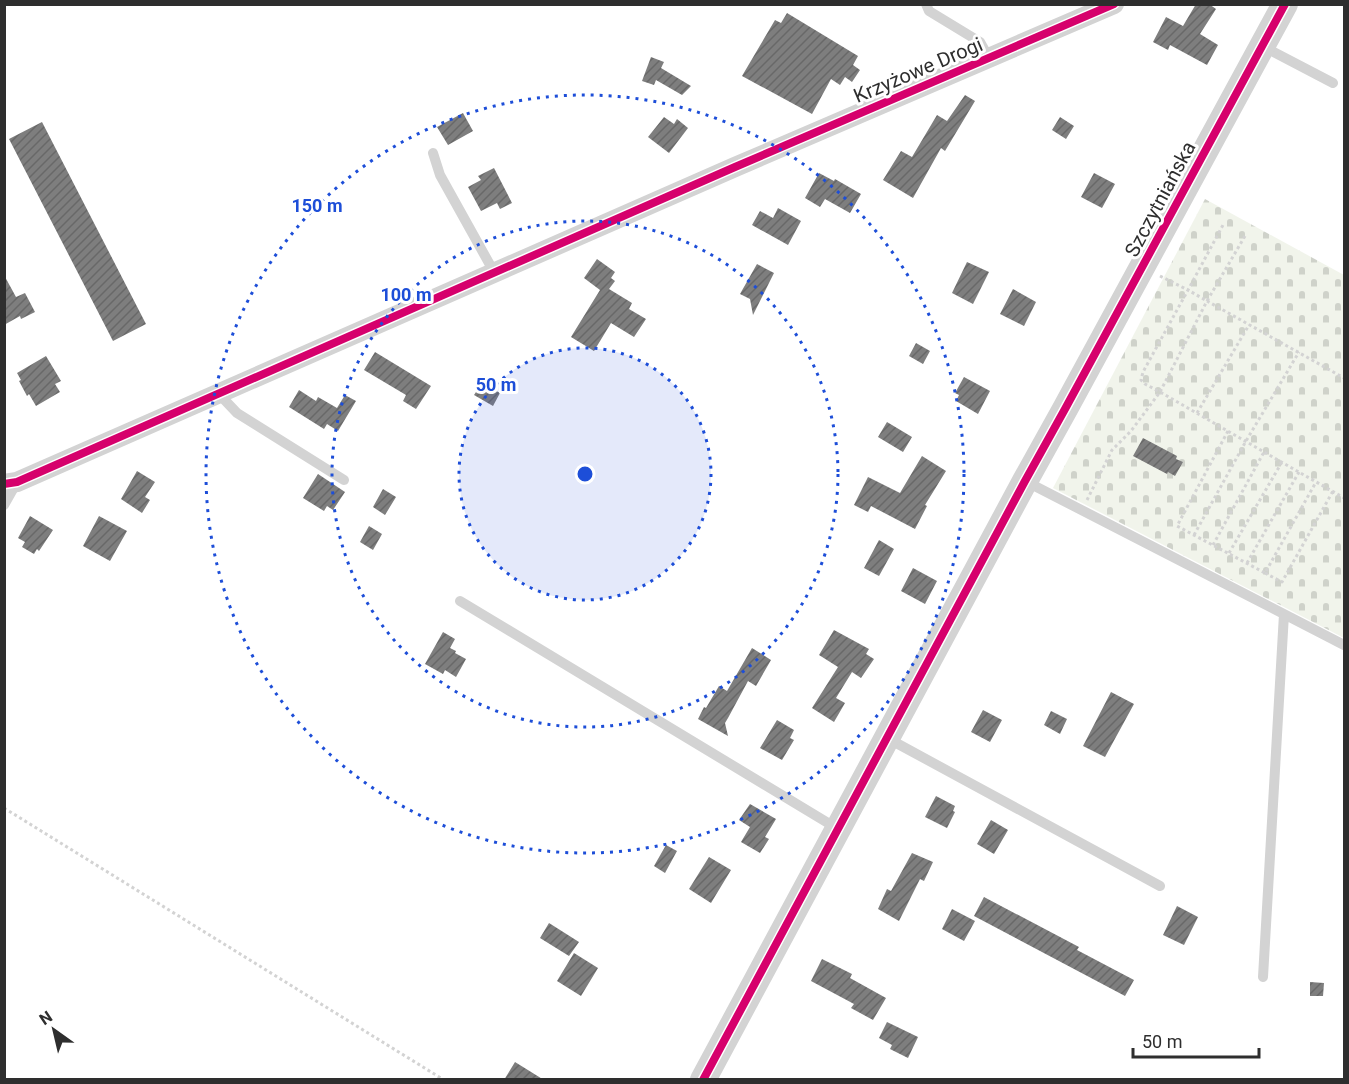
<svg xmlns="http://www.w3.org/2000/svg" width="1349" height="1084" font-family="Roboto,sans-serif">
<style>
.cemetery{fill:url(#cemetery-stones)}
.building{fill:url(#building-hatch)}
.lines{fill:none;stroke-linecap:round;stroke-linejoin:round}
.path{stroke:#d3d3d3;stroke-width:3;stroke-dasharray:3 3;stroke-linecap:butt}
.service{stroke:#d3d3d3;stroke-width:10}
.minor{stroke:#d3d3d3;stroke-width:20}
.tertiary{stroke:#d3d3d3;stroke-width:26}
.cycleway-casing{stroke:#fff;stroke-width:11}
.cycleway{stroke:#d6006c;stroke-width:8}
.ring{fill:none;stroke:#1d4ed8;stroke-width:3;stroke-dasharray:3 6}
.labels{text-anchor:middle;stroke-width:6;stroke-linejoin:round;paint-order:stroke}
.street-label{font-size:20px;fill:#2e2e2e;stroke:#fff}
.centre{fill:#1d4ed8;stroke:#fff;stroke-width:3}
.ring-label{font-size:18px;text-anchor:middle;font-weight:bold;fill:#1d4ed8;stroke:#fff;stroke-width:6;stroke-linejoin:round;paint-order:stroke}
</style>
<defs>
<pattern id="cemetery-stones" width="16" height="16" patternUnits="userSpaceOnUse" patternTransform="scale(1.5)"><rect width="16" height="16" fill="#f1f4eb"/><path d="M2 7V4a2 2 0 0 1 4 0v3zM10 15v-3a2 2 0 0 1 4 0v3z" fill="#cfd2ca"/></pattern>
<pattern id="building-hatch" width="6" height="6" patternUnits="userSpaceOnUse" patternTransform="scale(1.5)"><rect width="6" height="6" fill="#7e7e7e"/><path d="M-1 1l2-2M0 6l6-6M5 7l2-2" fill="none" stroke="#686868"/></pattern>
</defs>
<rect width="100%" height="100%" fill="#fff"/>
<!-- cemetery -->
<path class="cemetery" d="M1205 199 1344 275V638L1053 488Z"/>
<!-- building -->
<path class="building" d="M1196 4H1209L1216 9 1200 34 1218 45 1207 65 1170 45 1168 50 1153 42 1166 17 1183 26Z
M787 13 858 56 853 65 860 70 852 82 845 77 840 85 831 79 812 114 742 76 775 20 781 23Z
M651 57 664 62 661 68 691 86 682 95 656 80 654 85 642 81Z
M965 95 975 101 945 151 941 148 913 198 883 180 901 151 912 157 937 115 947 121Z
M463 113 473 131 448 145 437 127Z
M664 117 674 124 677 119 688 128 669 153 648 137Z
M1060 117 1074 126 1066 139 1052 130Z
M42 122 146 324 113 341 9 139Z
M494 168 512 203 500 209 497 203 481 211 468 187 481 180 478 176Z
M819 173 834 181 835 179 861 194 850 213 825 199 820 207 805 198Z
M1094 173 1115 184 1102 208 1081 197Z
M778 208 801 221 788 245 752 225 760 211 773 218Z
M597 259 615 272 611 278 615 281 609 289 632 303 629 309 646 319 634 337 611 323 594 351 571 337 600 290 584 278Z
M967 262 989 272 973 304 952 293Z
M757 264 774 273 753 315 750 299 740 294Z
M4 275 16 297 25 293 35 312 21 319 20 316 4 325Z
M1013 289 1036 302 1024 326 1000 314Z
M916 343 930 351 923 364 909 356Z
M375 352 431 386 416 409 403 401 406 395 364 370Z
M46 356 61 381 55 384 60 392 36 406 29 394 27 396 19 381 21 380 17 373Z
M964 377 990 391 978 414 956 401 959 395 955 393Z
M482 383 500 393 493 406 474 395Z
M299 390 316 401 318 397 337 408 345 395 356 401 338 431 327 424 324 429 289 407Z
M887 422 912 437 903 452 878 437Z
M1143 438 1177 456 1176 459 1183 462 1175 476 1168 472 1167 474 1133 456Z
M922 456 946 471 925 505 927 506 915 529 871 506 868 512 854 505 868 477 900 493Z
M137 471 155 482 145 497 150 500 142 513 121 499Z
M318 474 345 492 333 510 327 506 324 511 303 498Z
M383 489 396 497 385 515 373 507Z
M30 516 53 530 39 551 37 549 34 554 22 547 25 542 18 538Z
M99 516 127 531 110 561 83 546Z
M369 526 382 534 373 550 360 542Z
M879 540 894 549 879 576 864 568Z
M913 568 937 581 925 604 901 591Z
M834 630 869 649 866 654 874 659 861 678 852 672 836 698 845 703 834 722 812 708 838 667 819 655Z
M443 632 455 639 450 648 456 651 455 653 466 659 456 677 445 670 443 674 425 664Z
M752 648 771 660 756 686 748 681 728 718 725 723 728 736 698 719 704 707 706 708 719 686 727 691Z
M1111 692 1134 704 1105 757 1083 746Z
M983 710 1002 720 990 742 971 732Z
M1051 711 1067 719 1060 734 1044 725Z
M777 720 794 730 790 738 794 740 782 760 760 748Z
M936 796 955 806 953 811 955 812 947 828 925 817Z
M750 804 776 819 765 837 769 839 760 853 741 842 750 827 739 820Z
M991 820 1008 830 994 854 977 844Z
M666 845 677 851 665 873 654 866Z
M912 853 933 862 924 881 920 879 899 921 878 909 887 889 891 891Z
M709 857 731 870 711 903 689 889Z
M984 897 1079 947 1077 950 1134 980 1125 996 974 916Z
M1177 906 1198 917 1184 945 1163 935Z
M952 909 975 921 964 941 942 929Z
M549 923 579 942 569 956 540 938Z
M574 953 598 968 581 996 557 981Z
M822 959 852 974 850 978 886 998 873 1020 851 1008 854 1004 811 981Z
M1310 982 1324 983 1323 996H1310Z
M887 1022 918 1037 908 1058 890 1049 892 1045 879 1038Z
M515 1062 544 1080H504Z"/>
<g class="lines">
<!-- path -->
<path class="path" d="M1245 236 1207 301 1188 290 1143 372 1141 380 1145 384 1160 392 1207 301 1344 378
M1160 276 1188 290 1223 225
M1197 413 1249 325
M1228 431 1177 526 1265 573 1316 482
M1087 500 1112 450 1131 431 1160 392 1344 498
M1194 535 1246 441 1299 352
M1213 545 1264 452
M1229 553 1282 462
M1247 563 1299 472
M1265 573 1282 582 1333 491
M4 808 444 1080"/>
<!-- service -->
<path class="service" d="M926 4 929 11 980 42 989 58
M1262 46 1333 83
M433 153 440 175 494 272
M218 393 237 413 344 480
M1025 481 1344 645
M4 505 17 482
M460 601 838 829
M887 738 1160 886
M1263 977 1284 614"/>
<!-- minor -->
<path class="minor" d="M4 484 17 482 735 167 1114 4"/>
<!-- tertiary -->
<path class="tertiary" d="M703 1080 1025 481 1065 409 1285 4"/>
<defs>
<path id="cycleway" d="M4 484 17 482 735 167 1114 4
M703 1080 1025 481 1065 409 1285 4"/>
</defs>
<!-- cycleway casing -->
<use href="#cycleway" class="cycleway-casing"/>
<!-- cycleway -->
<use href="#cycleway" class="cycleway"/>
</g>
<!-- distance rings -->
<circle cx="585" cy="474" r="126" fill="#1d4ed8" fill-opacity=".12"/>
<g class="ring">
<circle cx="585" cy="474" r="126"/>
<circle cx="585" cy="474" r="253"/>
<circle cx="585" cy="474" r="379"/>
</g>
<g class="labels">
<!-- street labels -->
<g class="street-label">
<text transform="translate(918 70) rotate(-23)" y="7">Krzyżowe Drogi</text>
<text transform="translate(1160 199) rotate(-62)" y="7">Szczytniańska</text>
</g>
</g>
<circle cx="585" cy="474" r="9" class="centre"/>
<g class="ring-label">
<text x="317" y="212">150 m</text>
<text x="406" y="301">100 m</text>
<text x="496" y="391">50 m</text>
</g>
<!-- border -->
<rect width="1349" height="1084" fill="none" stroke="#2e2e2e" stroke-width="12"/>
<!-- north arrow -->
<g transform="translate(54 1030) rotate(326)" stroke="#ffffff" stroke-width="4.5" paint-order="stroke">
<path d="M0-4.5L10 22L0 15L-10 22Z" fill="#2e2e2e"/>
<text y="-9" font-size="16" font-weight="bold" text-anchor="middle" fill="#2e2e2e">N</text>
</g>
<!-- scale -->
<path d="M1133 1048v9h126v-9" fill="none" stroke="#2e2e2e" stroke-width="3"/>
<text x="1142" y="1048" font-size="18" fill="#2e2e2e" stroke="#ffffff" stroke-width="4.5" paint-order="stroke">50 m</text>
</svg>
